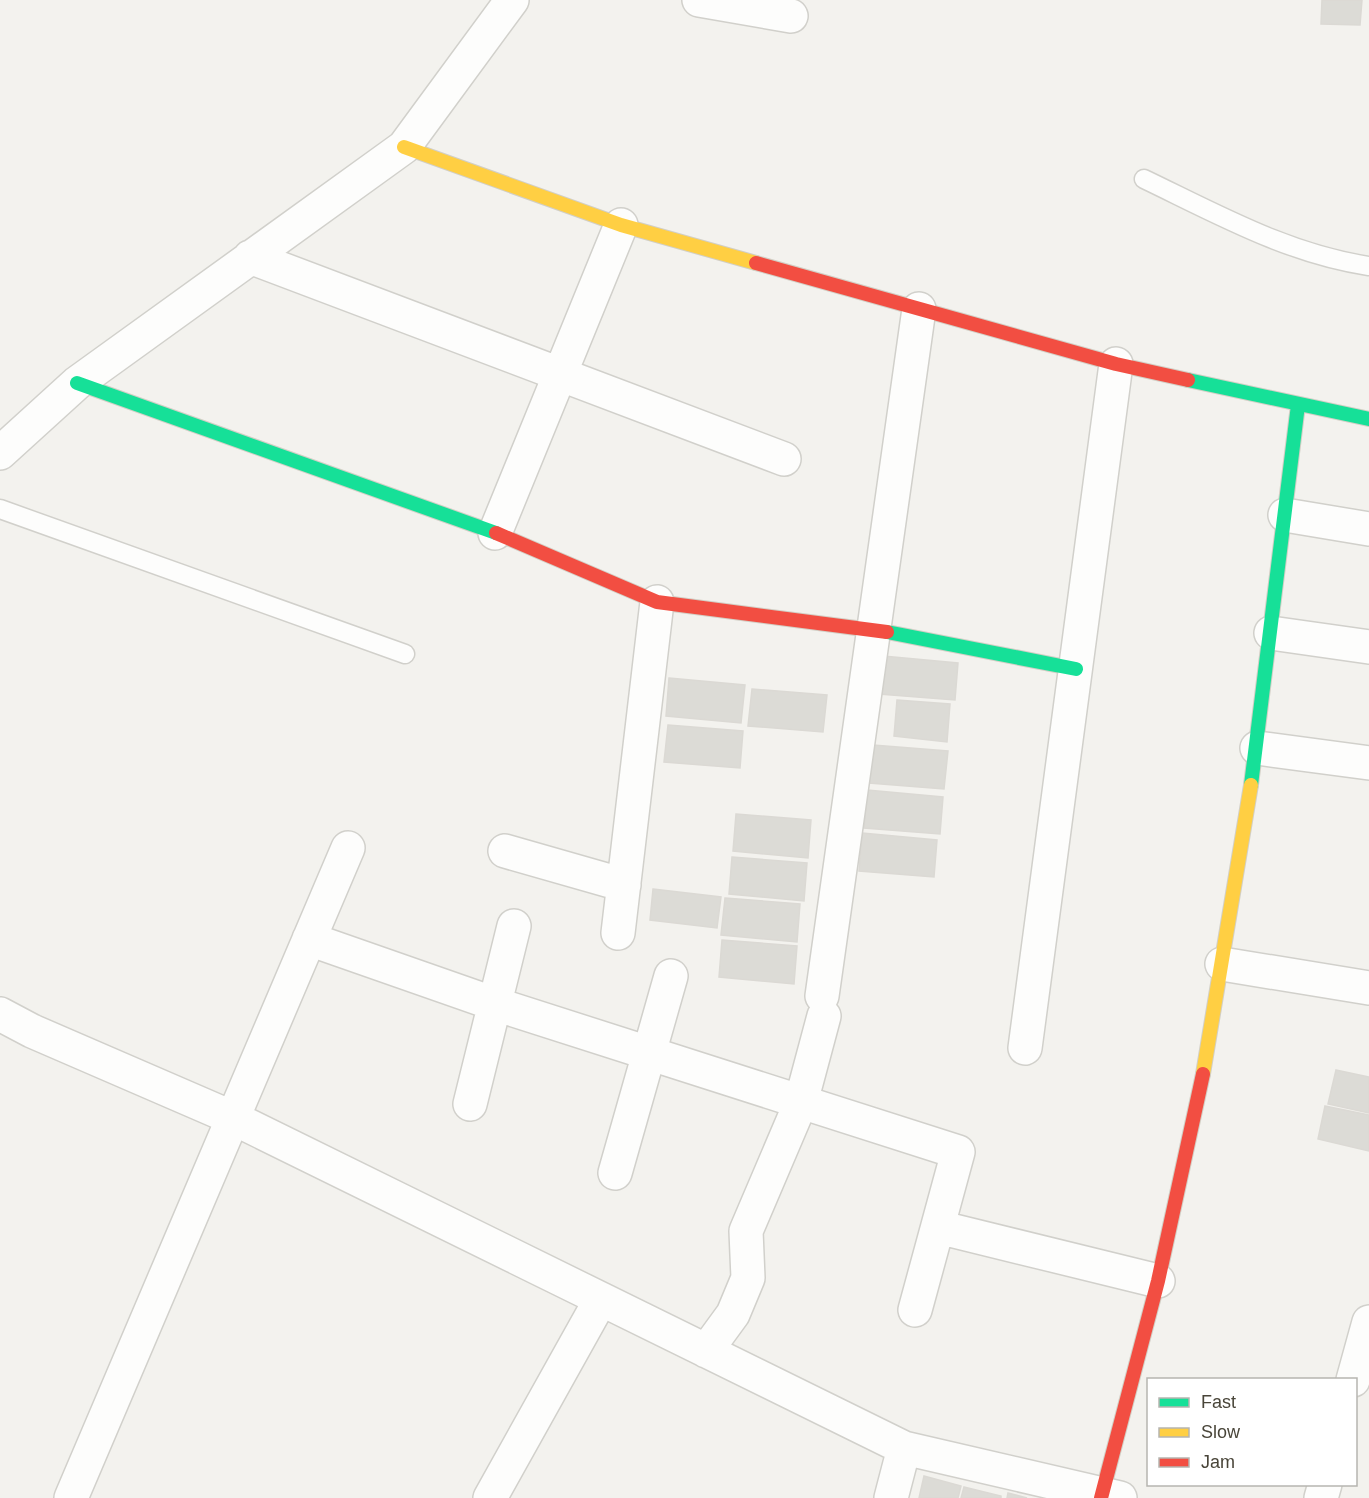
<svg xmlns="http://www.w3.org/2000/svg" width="1369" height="1498" font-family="Helvetica,sans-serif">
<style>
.building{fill:#dcdbd6;stroke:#dbd9d4;stroke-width:1.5}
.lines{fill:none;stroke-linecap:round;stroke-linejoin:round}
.lane-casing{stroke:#d1d0cb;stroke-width:21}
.street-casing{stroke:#d1d0cb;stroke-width:36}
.fast-casing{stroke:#d2cfc5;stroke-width:16}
.slow-casing{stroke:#d2cfc5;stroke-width:16}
.jam-casing{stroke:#d2cfc5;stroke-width:16}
.lane{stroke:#fdfdfc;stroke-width:18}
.street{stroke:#fdfdfc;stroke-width:33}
.fast{stroke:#16e098;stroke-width:14}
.slow{stroke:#ffcf43;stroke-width:14}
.jam{stroke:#f24e42;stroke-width:14}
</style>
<rect width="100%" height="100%" fill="#f3f2ee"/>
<!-- building -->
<path class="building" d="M1322 0H1362L1360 25 1321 24Z
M883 656 958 663 955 700 879 694Z
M669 678 745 685 741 723 666 716Z
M752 689 827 695 823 732 748 726Z
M897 700 950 704 947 742 894 736Z
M668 725 743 731 740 768 664 762Z
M873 745 948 751 944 789 869 783Z
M867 790 943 797 940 834 864 828Z
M736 814 811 820 808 858 733 851Z
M862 833 937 840 934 877 859 871Z
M732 857 807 863 804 901 729 894Z
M653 889 721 897 717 928 650 920Z
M725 898 800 904 797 942 721 935Z
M722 940 797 946 794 984 719 977Z
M1336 1070 1369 1077V1113L1328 1104Z
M1325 1106 1369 1115V1151L1318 1139Z
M924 1476 961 1486 958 1498H919Z
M964 1487 1001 1496V1498H961Z
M1008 1493 1027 1498H1007Z"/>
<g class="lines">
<defs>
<path id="lane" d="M1144 179C1217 214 1288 254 1369 266
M0 509 405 654"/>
<path id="street" d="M699 0 791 16
M250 257 784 459
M0 453 77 383 404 147 512 0
M1285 515 1369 529
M495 533 621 225
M1271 633 1369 647
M1257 748 1369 763
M505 851 624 885
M618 933 657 602
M309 939 495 1004 958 1152 915 1310
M1222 964 1369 988
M822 996 919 309
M0 1014 32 1031 233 1118 904 1448
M1025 1048 1116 364
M470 1104 514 926
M615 1173 671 976
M938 1227 1158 1281
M706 1351 733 1314 748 1278 746 1231 801 1102 824 1016
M1353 1380 1369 1322
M71 1498 348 848
M490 1498 601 1299
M891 1498 904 1448 1120 1498
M1321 1498 1325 1484"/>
<path id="fast" d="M1188 380 1369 419
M77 383 496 533
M887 632 1076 669
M1251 785 1298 405"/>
<path id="slow" d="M404 147 621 225 756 263
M1203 1074 1251 785"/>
<path id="jam" d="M756 263 1116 364 1188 380
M496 533 657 602 887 632
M1101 1498 1158 1281 1203 1074"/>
</defs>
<!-- lane casing -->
<use href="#lane" class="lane-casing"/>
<!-- street casing -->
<use href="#street" class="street-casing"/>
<!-- fast casing -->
<use href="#fast" class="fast-casing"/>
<!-- slow casing -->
<use href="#slow" class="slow-casing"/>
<!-- jam casing -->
<use href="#jam" class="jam-casing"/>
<!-- lane -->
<use href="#lane" class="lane"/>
<!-- street -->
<use href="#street" class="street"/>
<!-- fast -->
<use href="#fast" class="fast"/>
<!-- slow -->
<use href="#slow" class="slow"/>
<!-- jam -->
<use href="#jam" class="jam"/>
</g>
<!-- legend -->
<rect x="1147" y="1378" width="210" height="108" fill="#ffffff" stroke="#b6b5b0" stroke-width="1.5"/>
<rect x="1159" y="1398" width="30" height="9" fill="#16e098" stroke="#b6b5b0" stroke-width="1.5"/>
<text x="1201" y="1408" font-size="18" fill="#494539">Fast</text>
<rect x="1159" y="1428" width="30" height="9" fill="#ffcf43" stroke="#b6b5b0" stroke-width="1.5"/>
<text x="1201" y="1438" font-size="18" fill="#494539">Slow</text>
<rect x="1159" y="1458" width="30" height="9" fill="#f24e42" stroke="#b6b5b0" stroke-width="1.5"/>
<text x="1201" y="1468" font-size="18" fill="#494539">Jam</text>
</svg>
